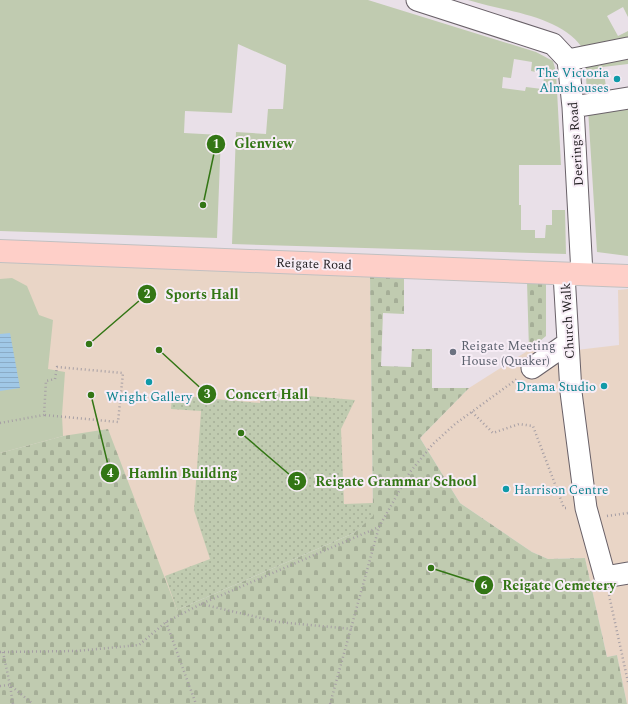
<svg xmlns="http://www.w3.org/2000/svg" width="628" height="704" font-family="Spectral,serif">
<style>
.education{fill:#e9d5c6}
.grass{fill:url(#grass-dots)}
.cemetery{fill:url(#cemetery-stones)}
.garden{fill:#c0cbb0;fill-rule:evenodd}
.water{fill:url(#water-rules)}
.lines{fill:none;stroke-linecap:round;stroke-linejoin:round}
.minor-casing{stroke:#696168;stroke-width:23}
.major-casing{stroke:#c1c0c1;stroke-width:24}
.path{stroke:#a59ea4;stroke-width:2.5;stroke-dasharray:1 3;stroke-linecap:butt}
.minor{stroke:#fff;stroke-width:21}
.major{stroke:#fecfc8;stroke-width:22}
.culture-dot{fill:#0f9aa8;stroke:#f7edf6;stroke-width:1.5}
.worship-dot{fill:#6b7280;stroke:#f7edf6;stroke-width:1.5}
.labels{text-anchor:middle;stroke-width:4;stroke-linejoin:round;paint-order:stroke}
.culture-label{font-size:13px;fill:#0d838f;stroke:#f7edf6;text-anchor:end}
.street-label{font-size:13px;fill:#221f22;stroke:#f7edf6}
.worship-label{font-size:13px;fill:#5b616d;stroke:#f7edf6;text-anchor:start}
.leader{fill:none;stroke:#337615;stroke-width:1.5}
.callout-dot{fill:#337615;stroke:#f7edf6;stroke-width:1.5}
.mark-label{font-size:12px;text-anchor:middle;font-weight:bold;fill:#fff}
.callout-label{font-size:14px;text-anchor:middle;font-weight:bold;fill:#337615;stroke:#f7edf6;stroke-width:4;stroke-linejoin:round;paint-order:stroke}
</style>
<defs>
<pattern id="grass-dots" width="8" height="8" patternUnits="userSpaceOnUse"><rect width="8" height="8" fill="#c0cbb0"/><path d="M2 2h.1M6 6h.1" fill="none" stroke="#a5ae97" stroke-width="1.8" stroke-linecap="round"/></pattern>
<pattern id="cemetery-stones" width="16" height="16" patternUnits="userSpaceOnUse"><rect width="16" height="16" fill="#c0cbb0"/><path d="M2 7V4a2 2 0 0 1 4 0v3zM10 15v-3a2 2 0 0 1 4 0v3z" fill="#a5ae97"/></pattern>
<pattern id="water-rules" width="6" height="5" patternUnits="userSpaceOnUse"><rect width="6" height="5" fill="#a0c8e7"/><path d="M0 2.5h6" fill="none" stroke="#8aabc6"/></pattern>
</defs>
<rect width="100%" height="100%" fill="#e9e0e8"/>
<!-- education -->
<path class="education" d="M0 261 370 276 373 517 177 610 63 436 0 453Z
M628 289V704H627L617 655 607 657 585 558 548 559 532 552 460 503 420 438 469 388 529 350 568 351 619 345 618 290Z"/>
<!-- grass -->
<path class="grass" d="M261 392 355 400 341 429 344 504 373 503V517L354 533 177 610 165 576 210 559 194 510 201 411 171 409 172 395 260 403Z"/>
<!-- cemetery -->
<path class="cemetery" d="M370 276 404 278V314L383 313 381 366 411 367 412 349H432V388H469L420 438 460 503 532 552 548 559 585 558 607 657 617 655 627 704H0V453L63 436 108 429 177 610 354 533 373 516Z
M527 282 546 283V336L529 350Z"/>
<!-- garden -->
<path class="garden" d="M0 0H368L536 52 553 61 556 72 561 165H519V205H521V230H535V238H545L546 225H552V210H565L566 254 232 244 236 132 266 134 268 109H283L286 69V65L238 44 232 113 185 111 184 133 221 135 217 238 0 231ZM514 59 532 62 531 71 545 74 542 89 526 87 525 91 502 88 503 77 511 78Z
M468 0H628V17L623 7 607 16 618 36 628 31V41L585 52C564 15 505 12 468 0Z
M628 52V64L603 67 607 93 628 90V256L597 252 585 61Z
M12 278 27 286 39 315 53 320 48 369 65 372 62 415 63 436 0 453V279Z"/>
<!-- water -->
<path class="water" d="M10 333 20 388 0 391V334Z"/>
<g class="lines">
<defs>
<path id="minor" d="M417 0 553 44 568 60 573 107 582 274
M568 60 628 48
M573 107 628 98
M564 274 571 392 586 508 605 577 628 573
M532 368 568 343"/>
<path id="major" d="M0 251 628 276"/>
</defs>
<!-- minor casing -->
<use href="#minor" class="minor-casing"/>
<!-- major casing -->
<use href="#major" class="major-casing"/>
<!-- path -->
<path class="path" d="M472 412 493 433 519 424 533 426 564 508H568
M0 423 44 415 46 381 55 379 57 367 123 373 118 422 44 415
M607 516 628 513
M609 595 628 682
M201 604 278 622 352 629
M166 622 196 704
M0 652 77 651 139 645 166 622 201 604 379 527 410 472 433 444 455 424 517 379
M3 652 10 685 33 704
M0 686 10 685 13 704
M330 704 379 527"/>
<!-- minor -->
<use href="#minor" class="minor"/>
<!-- major -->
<use href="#major" class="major"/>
</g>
<!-- markers -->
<g class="culture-dot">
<circle cx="617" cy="79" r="4"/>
<circle cx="149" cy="382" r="4"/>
<circle cx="604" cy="386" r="4"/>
<circle cx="506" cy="489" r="4"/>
</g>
<circle class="worship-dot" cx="453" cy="352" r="4"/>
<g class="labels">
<!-- culture labels -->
<g class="culture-label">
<text x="609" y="77">The Victoria<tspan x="609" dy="15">Almshouses</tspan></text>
<text x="596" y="391">Drama Studio</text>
<text x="149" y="401" text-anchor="middle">Wright Gallery</text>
<text x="514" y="494" text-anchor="start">Harrison Centre</text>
</g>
<!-- street labels -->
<g class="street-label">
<text transform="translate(575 144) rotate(-94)" y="5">Deerings Road</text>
<text transform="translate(314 263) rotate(2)" y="5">Reigate Road</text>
<text transform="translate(567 321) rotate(-93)" y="5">Church Walk</text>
</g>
<!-- worship labels -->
<g class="worship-label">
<text x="461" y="350">Reigate Meeting<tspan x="461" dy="15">House (Quaker)</tspan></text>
</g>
</g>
<!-- callouts -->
<path class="leader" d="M203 205L216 144M89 344L147 294M159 350L207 394M91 395L110 473M241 433L297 481M431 568L484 585"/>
<g class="callout-dot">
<circle cx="203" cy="205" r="4"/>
<circle cx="89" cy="344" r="4"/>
<circle cx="159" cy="350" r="4"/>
<circle cx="91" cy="395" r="4"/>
<circle cx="241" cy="433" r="4"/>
<circle cx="431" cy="568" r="4"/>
<circle cx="216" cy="144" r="10"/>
<circle cx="147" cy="294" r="10"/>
<circle cx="207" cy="394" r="10"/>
<circle cx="110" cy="473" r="10"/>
<circle cx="297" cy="481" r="10"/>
<circle cx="484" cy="585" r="10"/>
</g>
<g class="mark-label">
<text x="216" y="148">1</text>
<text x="147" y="298">2</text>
<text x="207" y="398">3</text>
<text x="110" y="477">4</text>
<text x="297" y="485">5</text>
<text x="484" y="589">6</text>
</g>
<g class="callout-label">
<text x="264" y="148">Glenview</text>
<text x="202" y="299">Sports Hall</text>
<text x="267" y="399">Concert Hall</text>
<text x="183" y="478">Hamlin Building</text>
<text x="396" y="486">Reigate Grammar School</text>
<text x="559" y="590">Reigate Cemetery</text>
</g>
</svg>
